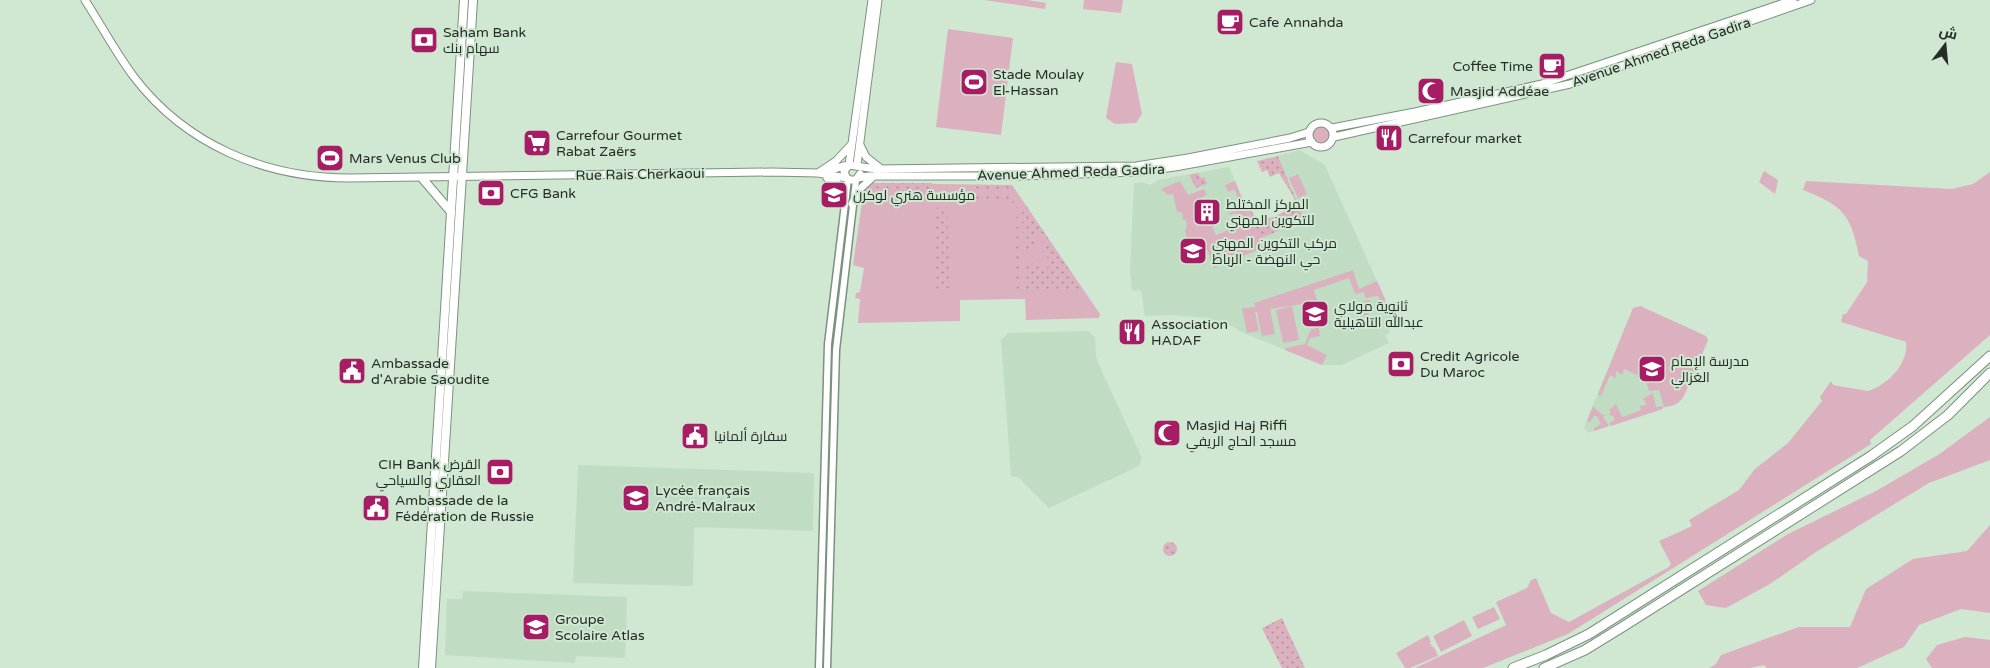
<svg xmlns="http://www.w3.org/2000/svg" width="1990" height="668" font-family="'Varela Round',Cairo,sans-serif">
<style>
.built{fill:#c0ddc3}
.grass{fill:#dbb1c0}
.park{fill:url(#park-dots)}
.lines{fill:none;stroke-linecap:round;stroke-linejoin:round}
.tertiary-casing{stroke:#7c917e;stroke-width:9}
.secondary-casing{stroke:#7c917e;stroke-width:9}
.primary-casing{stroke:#7c917e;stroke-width:10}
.trunk-casing{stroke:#7c917e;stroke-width:11}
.tertiary{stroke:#fff;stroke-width:6}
.secondary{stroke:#fff;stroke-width:7}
.primary{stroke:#fff;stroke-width:8}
.trunk{stroke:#fff;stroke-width:9}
.labels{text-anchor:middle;stroke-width:4;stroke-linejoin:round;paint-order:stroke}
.poi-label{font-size:14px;fill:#252e26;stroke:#d0e7d2;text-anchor:start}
.street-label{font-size:14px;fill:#252e26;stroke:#d0e7d2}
</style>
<defs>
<pattern id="park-dots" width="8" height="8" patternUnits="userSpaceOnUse" patternTransform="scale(1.25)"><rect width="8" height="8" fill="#dbb1c0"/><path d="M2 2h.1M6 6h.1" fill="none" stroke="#b1909c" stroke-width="1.8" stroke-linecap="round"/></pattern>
</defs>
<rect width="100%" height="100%" fill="#d0e7d2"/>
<!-- built -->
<path class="built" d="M1300 150 1325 165 1385 299 1387 309 1391 311 1393 317 1389 333 1385 335 1389 343 1342 365H1322L1239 331 1236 328 1208 318 1172 315 1145 316 1141 290 1132 291 1130 270 1134 183 1142 182 1150 185 1158 180 1229 167 1259 239 1304 219 1278 156Z
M1640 306 1704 335 1708 340 1707 344 1678 403 1588 433 1584 427 1633 308Z
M1089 331 1095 337 1096 356 1099 365 1142 458 1139 466 1049 508 1019 478 1011 476 1001 340 1008 333Z
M578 465 814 473 813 531 694 527 693 586 573 583Z
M463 591 627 597 625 658 576 656 575 663 445 655 447 599H462Z"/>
<!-- grass -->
<path class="grass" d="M984 0H1028L1046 3 1045 9Z
M1084 0H1123L1121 13 1083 9Z
M948 29 1013 38 1001 135 936 127Z
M1116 62 1132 64 1142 114 1136 123 1115 124 1106 118Z
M1313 135a8 8 0 1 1 16 0a8 8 0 1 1-16 0Z
M1764 171 1778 180 1775 194 1759 182Z
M1990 172V335L1870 440 1871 444 1568 634 1483 668H1415L1506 625 1496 602 1527 588 1531 580 1536 578 1551 613 1569 622 1669 567 1671 564 1659 541 1692 526 1689 520 1739 490 1755 469 1788 443 1822 401 1820 397 1831 381 1833 385 1868 391C1888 385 1909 363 1906 342L1841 322 1843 314H1846L1867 282 1868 261 1859 256C1851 214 1842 205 1803 190L1806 181 1952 189 1973 184Z
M1298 174 1307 194 1298 198 1289 178Z
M1180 181 1188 195 1204 189 1207 195 1201 198 1203 202 1196 205 1204 224 1216 219 1217 221 1211 224 1216 235 1241 225 1236 213 1230 215 1229 213 1242 208 1234 189 1228 192 1225 185 1235 181 1263 248 1214 268 1204 241 1200 242 1201 246 1188 248 1185 229 1187 228 1186 220H1183L1182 212H1177L1173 194 1168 195 1161 189Z
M869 183 1012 185 1100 314 1099 318 1026 320 1025 299 960 300V321L858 323 860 299 855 298 856 293 860 292 864 268 853 265 864 188Z
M1353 270 1359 289 1377 281 1385 299V304L1382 305 1378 296 1365 298 1364 292 1355 294 1349 278 1314 290 1319 306 1324 308 1318 323 1320 336 1310 338 1307 345 1327 355 1322 365 1285 350 1286 348 1305 344 1311 329H1316L1312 327V312L1309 303 1270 309 1275 334 1262 336 1257 312H1255L1259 331 1247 333 1242 308 1255 307 1254 303Z
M1369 300 1371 305 1368 316 1357 314 1361 302Z
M1292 306 1299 340 1283 343 1276 310Z
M1640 306 1706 336 1708 340 1684 396C1678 405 1673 406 1664 407L1659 390 1649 391 1646 381 1655 372 1652 369 1642 377 1624 369 1622 375 1616 371V378L1610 375 1601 396 1598 394 1633 308Z
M1653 393 1656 407 1662 406 1663 409 1611 426 1610 422 1615 420 1613 416 1609 415 1611 413 1609 410 1616 404 1622 417 1641 410 1640 406 1647 405 1643 399Z
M1593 406 1601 414 1605 415 1603 417 1609 426 1594 431V428L1601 424 1597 416H1594L1590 422 1587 421Z
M1990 417V460L1929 483 1819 550 1770 584 1726 608 1706 605 1698 591 1788 534 1876 491 1938 455Z
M1990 525V613L1961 609 1919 625 1904 647 1857 668H1767L1764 665 1750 668H1709L1716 664 1721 655 1799 627H1850L1866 589 1913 559 1967 551Z
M1494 607 1500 619 1478 629 1472 617Z
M1464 620 1472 636 1441 652 1433 636Z
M1428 635 1431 642 1429 644H1432L1431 646 1434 647 1438 656 1410 668H1405L1396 653Z
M1965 637 1990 640V668H1932L1926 659 1937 645Z"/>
<!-- park -->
<path class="park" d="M1278 156 1304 219 1290 226 1288 222 1279 226 1280 230 1259 239 1246 207 1249 206 1258 223 1296 207C1295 194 1285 185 1279 173L1270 177 1267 170 1262 172 1257 161Z
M1198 173 1200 178 1204 177 1207 184 1196 188 1189 175Z
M869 183H932V190L864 188Z
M1012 185 1016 191H975L972 186Z
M1008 195 1013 197 1017 205 1021 296H1017L1014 204 1008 199 953 201V196Z
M1025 204 1080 286 1077 290 1030 291 1026 289 1024 266 1038 262 1044 271 1048 268 1045 264 1050 260 1041 250 1046 246 1037 235 1033 238 1036 242 1030 247 1032 250 1024 255 1022 206Z
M947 207 950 288 934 289V208Z
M1163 549a7 7 0 1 1 14 0a7 7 0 1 1-14 0Z
M1282 618 1305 668H1282L1262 628Z"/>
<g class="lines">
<defs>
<path id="tertiary" d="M819 668 828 344 848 179
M827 668 836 350 856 180"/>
<path id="secondary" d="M85 0C101 25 116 53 134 77 186 145 265 178 350 178L771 172 818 173 847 178
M1309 135a12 12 0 1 1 24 0a12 12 0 1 1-24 0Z
M1332 128 1415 112 1542 84 1793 0
M1334 137 1570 84 1811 0
M860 145 866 157 880 168
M849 165 876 169 1136 166 1188 158 1290 138 1309 132
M857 165 878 0
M826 171 848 165
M818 173 836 161 851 145
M860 174 856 180H850L846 177 844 171 849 165 872 0
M827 178 837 183 845 197
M858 178 869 176H1018L1136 172 1175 167 1312 142
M852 204 861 188 874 176"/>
<path id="primary" d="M422 178 451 212
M423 668 464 0
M431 668 473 0"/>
<path id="trunk" d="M1513 668 1546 655 1589 634 1871 456 1913 426 1990 356
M1544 668 1585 650 1624 626 1901 451 1948 415 1990 373"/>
</defs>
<!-- tertiary casing -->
<use href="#tertiary" class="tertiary-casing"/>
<!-- secondary casing -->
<use href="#secondary" class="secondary-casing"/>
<!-- primary casing -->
<use href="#primary" class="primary-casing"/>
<!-- trunk casing -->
<use href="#trunk" class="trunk-casing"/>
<!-- tertiary -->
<use href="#tertiary" class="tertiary"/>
<!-- secondary -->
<use href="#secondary" class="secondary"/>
<!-- primary -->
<use href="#primary" class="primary"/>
<!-- trunk -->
<use href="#trunk" class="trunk"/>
</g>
<!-- icons -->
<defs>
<symbol id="cafe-square" viewBox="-11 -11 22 22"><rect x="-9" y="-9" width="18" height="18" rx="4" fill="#a61d64" stroke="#d0e7d2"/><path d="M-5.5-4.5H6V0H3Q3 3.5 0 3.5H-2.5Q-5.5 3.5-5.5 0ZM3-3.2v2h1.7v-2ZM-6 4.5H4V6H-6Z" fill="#fff"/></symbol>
<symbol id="bank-square" viewBox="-11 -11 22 22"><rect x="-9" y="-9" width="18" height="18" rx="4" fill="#a61d64" stroke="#d0e7d2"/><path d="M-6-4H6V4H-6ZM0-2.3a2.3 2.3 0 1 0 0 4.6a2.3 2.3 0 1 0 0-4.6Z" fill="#fff"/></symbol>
<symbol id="stadium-square" viewBox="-11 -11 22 22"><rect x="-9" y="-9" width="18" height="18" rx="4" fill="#a61d64" stroke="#d0e7d2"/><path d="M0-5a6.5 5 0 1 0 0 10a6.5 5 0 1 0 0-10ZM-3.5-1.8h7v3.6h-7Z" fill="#fff"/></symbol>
<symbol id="mosque-square" viewBox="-11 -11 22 22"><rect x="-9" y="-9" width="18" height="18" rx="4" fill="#a61d64" stroke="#d0e7d2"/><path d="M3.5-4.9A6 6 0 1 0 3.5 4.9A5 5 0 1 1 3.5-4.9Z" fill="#fff"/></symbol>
<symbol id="restaurant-square" viewBox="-11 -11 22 22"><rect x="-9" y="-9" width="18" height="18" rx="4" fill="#a61d64" stroke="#d0e7d2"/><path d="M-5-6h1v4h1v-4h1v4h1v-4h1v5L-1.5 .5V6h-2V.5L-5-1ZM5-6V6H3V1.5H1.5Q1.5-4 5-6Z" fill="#fff"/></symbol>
<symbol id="supermarket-square" viewBox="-11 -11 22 22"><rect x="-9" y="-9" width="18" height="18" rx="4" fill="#a61d64" stroke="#d0e7d2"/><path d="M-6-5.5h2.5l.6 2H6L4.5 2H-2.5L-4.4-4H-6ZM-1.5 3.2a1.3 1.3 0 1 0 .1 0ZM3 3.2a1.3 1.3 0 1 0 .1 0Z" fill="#fff"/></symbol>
<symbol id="school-square" viewBox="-11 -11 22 22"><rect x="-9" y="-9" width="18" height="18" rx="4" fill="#a61d64" stroke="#d0e7d2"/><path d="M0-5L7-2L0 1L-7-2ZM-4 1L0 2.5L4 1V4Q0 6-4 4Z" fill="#fff"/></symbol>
<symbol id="building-square" viewBox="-11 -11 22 22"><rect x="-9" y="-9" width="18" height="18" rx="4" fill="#a61d64" stroke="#d0e7d2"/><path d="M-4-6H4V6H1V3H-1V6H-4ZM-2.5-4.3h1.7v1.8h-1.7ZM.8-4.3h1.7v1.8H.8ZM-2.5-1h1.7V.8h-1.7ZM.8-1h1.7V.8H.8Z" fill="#fff"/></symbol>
<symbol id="university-square" viewBox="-11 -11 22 22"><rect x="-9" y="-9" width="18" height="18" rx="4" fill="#a61d64" stroke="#d0e7d2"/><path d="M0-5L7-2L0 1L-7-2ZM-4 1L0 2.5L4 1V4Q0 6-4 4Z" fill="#fff"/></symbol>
<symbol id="civic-square" viewBox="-11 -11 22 22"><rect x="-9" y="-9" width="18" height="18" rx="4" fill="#a61d64" stroke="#d0e7d2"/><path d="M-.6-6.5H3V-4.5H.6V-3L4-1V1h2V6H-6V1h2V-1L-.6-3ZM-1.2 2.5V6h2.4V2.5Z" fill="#fff"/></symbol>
</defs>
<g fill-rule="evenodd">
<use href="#cafe-square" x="1214" y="6" width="32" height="32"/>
<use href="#bank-square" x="408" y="24" width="32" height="32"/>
<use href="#cafe-square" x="1536" y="50" width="32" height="32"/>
<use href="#stadium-square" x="958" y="66" width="32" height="32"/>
<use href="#mosque-square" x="1415" y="75" width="32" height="32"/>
<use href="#restaurant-square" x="1373" y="122" width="32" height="32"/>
<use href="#supermarket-square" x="521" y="127" width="32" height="32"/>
<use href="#stadium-square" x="314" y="142" width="32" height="32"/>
<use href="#bank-square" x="475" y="177" width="32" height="32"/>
<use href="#school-square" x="818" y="179" width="32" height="32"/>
<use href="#building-square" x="1191" y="196" width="32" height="32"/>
<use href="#university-square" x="1177" y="235" width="32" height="32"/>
<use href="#school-square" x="1299" y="298" width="32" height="32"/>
<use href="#restaurant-square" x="1116" y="316" width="32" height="32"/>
<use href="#bank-square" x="1385" y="348" width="32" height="32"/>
<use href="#school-square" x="1636" y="353" width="32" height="32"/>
<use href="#civic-square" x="336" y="355" width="32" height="32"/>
<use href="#mosque-square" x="1151" y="417" width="32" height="32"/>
<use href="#civic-square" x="679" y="420" width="32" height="32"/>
<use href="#bank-square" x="484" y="456" width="32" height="32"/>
<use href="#school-square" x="620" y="482" width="32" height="32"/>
<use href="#civic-square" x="360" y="492" width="32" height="32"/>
<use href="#school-square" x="520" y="611" width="32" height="32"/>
</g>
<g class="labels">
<!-- poi labels -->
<g class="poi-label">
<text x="1249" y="27">Cafe Annahda</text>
<text x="443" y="37">Saham Bank<tspan x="443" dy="16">سهام بنك</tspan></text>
<text x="1533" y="71" text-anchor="end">Coffee Time</text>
<text x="993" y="79">Stade Moulay<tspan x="993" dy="16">El-Hassan</tspan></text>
<text x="1450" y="96">Masjid Addéae</text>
<text x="556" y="140">Carrefour Gourmet<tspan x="556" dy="16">Rabat Zaërs</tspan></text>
<text x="1408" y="143">Carrefour market</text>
<text x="349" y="163">Mars Venus Club</text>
<text x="510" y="198">CFG Bank</text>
<text x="853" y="200">مؤسسة هنري لوكرن</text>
<text x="1226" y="209">المركز المختلط<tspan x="1226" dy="16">للتكوين المهني</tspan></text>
<text x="1212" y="248">مركب التكوين المهني<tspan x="1212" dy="16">حي النهضة - الرباط</tspan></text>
<text x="1334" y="311">ثانوية مولاي<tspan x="1334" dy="16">عبدالله التاهيلية</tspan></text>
<text x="1151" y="329">Association<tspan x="1151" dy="16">HADAF</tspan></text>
<text x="1420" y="361">Credit Agricole<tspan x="1420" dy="16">Du Maroc</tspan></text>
<text x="1671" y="366">مدرسة الإمام<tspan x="1671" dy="16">الغزالي</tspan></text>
<text x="371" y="368">Ambassade<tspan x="371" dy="16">d'Arabie Saoudite</tspan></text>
<text x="1186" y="430">Masjid Haj Riffi<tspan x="1186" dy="16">مسجد الحاج الريفي</tspan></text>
<text x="714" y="441">سفارة ألمانيا</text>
<text x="481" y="469" text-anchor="end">CIH Bank القرض<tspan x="481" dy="16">العقاري والسياحي</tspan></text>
<text x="655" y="495">Lycée français<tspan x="655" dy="16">André-Malraux</tspan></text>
<text x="395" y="505">Ambassade de la<tspan x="395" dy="16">Fédération de Russie</tspan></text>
<text x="555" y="624">Groupe<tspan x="555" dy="16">Scolaire Atlas</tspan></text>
</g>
<!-- street labels -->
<g class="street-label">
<text transform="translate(1661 52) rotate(-19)" y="5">Avenue Ahmed Reda Gadira</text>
<text transform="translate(1071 172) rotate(-2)" y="5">Avenue Ahmed Reda Gadira</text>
<text transform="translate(640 174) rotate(-1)" y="5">Rue Rais Cherkaoui</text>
</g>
</g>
<!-- north arrow -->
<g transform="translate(1945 45) rotate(16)" stroke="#d0e7d2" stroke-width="4" paint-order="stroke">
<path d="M0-4L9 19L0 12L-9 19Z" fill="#252e26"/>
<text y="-8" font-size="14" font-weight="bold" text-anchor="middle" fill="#252e26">ش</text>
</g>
</svg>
